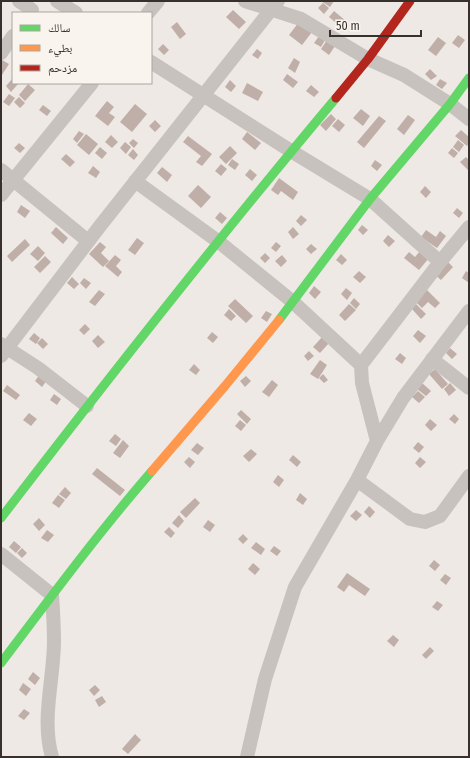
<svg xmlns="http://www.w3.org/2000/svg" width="470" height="758" font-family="'Fira Sans Condensed','Noto Naskh Arabic',sans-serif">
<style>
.building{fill:#c0afa8}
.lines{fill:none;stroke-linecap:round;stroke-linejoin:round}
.street{stroke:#c7c2be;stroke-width:14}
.fast{stroke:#63d668;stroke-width:9}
.slow{stroke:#ff974d;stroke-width:9}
.jam{stroke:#b3261e;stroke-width:9}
</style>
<rect width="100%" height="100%" fill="#eee9e4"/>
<!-- building -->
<path class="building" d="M321 1H334L330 7Z
M323 3 329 8 324 14 318 8Z
M233 10 246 22 239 29 226 17Z
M334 11 346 21 341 27 329 17Z
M177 22 186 34 180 39 171 27Z
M299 22 312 32 302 45 289 35Z
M458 35 465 40 459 48 452 43Z
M319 36 325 40 321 47 314 43Z
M438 37 446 43 436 56 428 50Z
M327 40 335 46 329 55 321 49Z
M163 44 169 50 164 55 158 49Z
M257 49 262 53 258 59 252 55Z
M294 58 300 62 295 73 288 68Z
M2 60 9 64 2 75 1 74Z
M430 69 437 76 431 80 425 74Z
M287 74 298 82 293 88 283 80Z
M13 78V83L18 84 11 92 6 86Z
M440 79 447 83 442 89 436 85Z
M230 80 236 86 231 92 225 87Z
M247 83 263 92 258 101 242 93Z
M28 84 35 90 25 101 19 95Z
M311 85 319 92 314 97 306 91Z
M9 94 15 98 9 106 3 102Z
M19 97 25 103 20 108 14 102Z
M107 101 114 107 109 113 115 117 108 126 95 116Z
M135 104 147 114 132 132 120 122Z
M43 105 51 111 47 116 39 110Z
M361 109 370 116 363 126 353 118Z
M331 114 336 119 326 131 320 125Z
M408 115 415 120 404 135 397 129Z
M379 116 386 121 364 148 357 142Z
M338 119 345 125 339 132 332 126Z
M155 120 161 126 155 132 149 126Z
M461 130 469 137V143L467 146 455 136Z
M79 131 84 134 77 143 73 139Z
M247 132 261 143 255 150 242 139Z
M86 134 98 144 89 155 77 145Z
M111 135 118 142 112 148 105 142Z
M188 136 212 154 202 166 196 162 201 156 183 142Z
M133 139 138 143 134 148 129 143Z
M458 140 464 145 459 152 453 147Z
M125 142 131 147 126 154 120 148Z
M19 143 25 148 20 153 14 148Z
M230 146 237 153 226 164 219 157Z
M100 147 107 153 102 159 95 153Z
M452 148 458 153 454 158 448 153Z
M133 149 138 155 134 160 128 155Z
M66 154 75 162 70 167 61 159Z
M466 157 469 160V171L460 162Z
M232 159 239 164 235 170 228 165Z
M375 160 382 165 377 171 371 166Z
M221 164 227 169 221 176 215 171Z
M93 166 100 172 96 178 88 173Z
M162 167 172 175 167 182 157 173Z
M250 169 257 175 252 181 245 175Z
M279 178 298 192 293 200 281 191 278 195 271 190Z
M198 185 211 197 201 208 188 196Z
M425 186 431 192 426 198 420 192Z
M21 205 30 211 25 218 17 212Z
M457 208 463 213 459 218 453 213Z
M220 212 227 218 222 224 215 218Z
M301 215 307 220 301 226 296 221Z
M362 225 368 230 363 235 358 230Z
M56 227 68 238 63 244 51 233Z
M293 227 299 234 293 239 288 232Z
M426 230 436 237 440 231 446 236 437 248 421 237Z
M388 235 395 241 389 247 383 241Z
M137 238 144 243 135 255 128 250Z
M25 239 30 245 12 262 7 256Z
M100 242 106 247 101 253 109 261 103 267 89 254Z
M276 242 281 246 276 252 271 248Z
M311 244 317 249 311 254 306 249Z
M38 246 45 253 38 261 30 254Z
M420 251 429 258 419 270 404 258 409 252 415 257Z
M265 253 270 258 265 263 260 258Z
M341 254 347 260 342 265 336 260Z
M115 255 121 260 116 266 122 272 118 277 105 266Z
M282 255 287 261 281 267 275 261Z
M45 256 51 262 40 273 34 267Z
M447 261 453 267 441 280 435 275Z
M359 271 366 277 360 283 353 277Z
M466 271 469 273V283L462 278Z
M72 277 79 284 74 289 67 283Z
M84 278 91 283 86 289 80 283Z
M314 286 321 292 315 299 309 293Z
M346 288 352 293 347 300 341 294Z
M99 290 105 294 95 306 89 302Z
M427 290 440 303 435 308 428 302 422 308 416 302Z
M354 298 360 304 356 309 350 303Z
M235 299 253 316 246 323 228 306Z
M349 304 356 310 345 321 339 315Z
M416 304 426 314 421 319 411 308Z
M229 309 236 316 231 321 224 315Z
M266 311 272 314 267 322 261 318Z
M85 324 90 329 84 335 79 330Z
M418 330 426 336 420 343 413 336Z
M212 332 218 337 213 343 207 338Z
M34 333 40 338 36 344 29 339Z
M98 335 105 342 98 348 92 341Z
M323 336 330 342 320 353 313 347Z
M42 338 48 344 43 349 37 343Z
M450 348 457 354 452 359 446 353Z
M309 351 314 356 308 361 304 356Z
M400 353 406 358 402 364 395 359Z
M320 360 327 365 318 379 310 374Z
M194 364 200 370 196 375 189 370Z
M435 369 448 384 442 389 429 374Z
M40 374 47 380 42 387 35 381Z
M323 374 328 380 324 383 319 378Z
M246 376 251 381 245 387 240 381Z
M272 380 278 385 269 397 262 392Z
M422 383 431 391 426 396 417 389Z
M450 383 456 390 449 396 444 389Z
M7 385 20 395 16 400 3 391Z
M418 391 425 397 419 403 412 397Z
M54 394 61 399 57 405 50 400Z
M241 410 251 419 247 424 237 414Z
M29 413 37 419 31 426 23 420Z
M454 414 459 419 455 424 449 419Z
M430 419 437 425 431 431 425 425Z
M240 420 246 425 241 431 235 426Z
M115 434 121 439 116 446 109 441Z
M123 440 129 446 120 458 113 453Z
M418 442 424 447 419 453 413 448Z
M197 443 204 448 198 455 191 450Z
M251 449 257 454 249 462 243 456Z
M293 455 301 462 297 467 289 460Z
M189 457 195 462 190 468 184 462Z
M420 457 426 462 420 468 415 463Z
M97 468 125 490 120 496 92 474Z
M278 475 284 480 279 487 273 482Z
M65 487 71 493 66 499 59 494Z
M300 493 307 499 303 505 296 500Z
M58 495 65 500 59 508 52 503Z
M195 498 200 503 186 518 180 512Z
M369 506 375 512 370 518 364 512Z
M356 510 362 515 356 521 350 516Z
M179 515 184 521 178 528 172 523Z
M39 518 45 525 39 531 33 524Z
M208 520 215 525 210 532 203 527Z
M169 527 175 533 171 538 164 532Z
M47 530 54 535 48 542 41 538Z
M243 534 248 539 243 544 238 539Z
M14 541 21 547 16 553 9 547Z
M256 542 265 549 261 555 251 548Z
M274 546 281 551 277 556 270 551Z
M22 548 27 553 22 558 17 553Z
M434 560 440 565 435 571 429 566Z
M253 563 260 569 255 575 248 569Z
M347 573 370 589 365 596 349 585 344 592 337 587Z
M445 574 451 578 446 585 440 580Z
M437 601 443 605 438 611 432 607Z
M393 635 399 640 394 647 387 641Z
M430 647 434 651 426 659 422 655Z
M33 672 40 678 35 685 28 679Z
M23 683 31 689 26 696 19 690Z
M95 685 100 690 94 696 89 690Z
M102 696 106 702 99 707 95 700Z
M24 709 30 713 24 720 18 716Z
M135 734 141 740 128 754 122 749Z"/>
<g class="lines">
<!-- street -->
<path class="street" d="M19 1 32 10
M57 1 76 13
M245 1 301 19 368 59 404 75 450 104 469 119
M148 13 158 1
M1 53 13 36
M151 62 291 151 370 199 440 262
M1 170 88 241
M135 181 219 242 293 302 361 365
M1 195 92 83
M1 344 38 368 87 406
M1 356 100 226 278 1
M432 359 469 388
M377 441 362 383 361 365 440 262 469 227
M357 480 410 519 425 522 440 516 469 476
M1 554 52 595C53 610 54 626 54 641 54 679 41 719 52 757
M247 757 265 679 295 587 357 480 377 441 403 398 469 311"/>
<!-- fast -->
<path class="fast" d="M279 320 370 199 450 104 469 78
M1 518C110 376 221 235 336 98
M1 663C50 598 99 532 152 471"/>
<!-- slow -->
<path class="slow" d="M152 471 225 386 279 320"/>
<!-- jam -->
<path class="jam" d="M336 98 368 59 410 1"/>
</g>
<!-- border -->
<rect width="470" height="758" fill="none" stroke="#38302c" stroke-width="4"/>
<!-- legend -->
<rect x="12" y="12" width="140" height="72" fill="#f9f4ee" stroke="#aca6a0"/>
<rect x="20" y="25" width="20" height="6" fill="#63d668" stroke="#aca6a0"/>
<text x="48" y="32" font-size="12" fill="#38302c">سالك</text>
<rect x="20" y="45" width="20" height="6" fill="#ff974d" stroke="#aca6a0"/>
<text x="48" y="52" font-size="12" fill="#38302c">بطيء</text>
<rect x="20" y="65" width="20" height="6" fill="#b3261e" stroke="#aca6a0"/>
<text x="48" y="72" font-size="12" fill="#38302c">مزدحم</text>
<!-- scale -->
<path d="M330 30v6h91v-6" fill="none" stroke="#38302c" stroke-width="2"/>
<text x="336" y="30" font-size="12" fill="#38302c" stroke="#f9f4ee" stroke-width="3" paint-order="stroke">50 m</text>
</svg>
